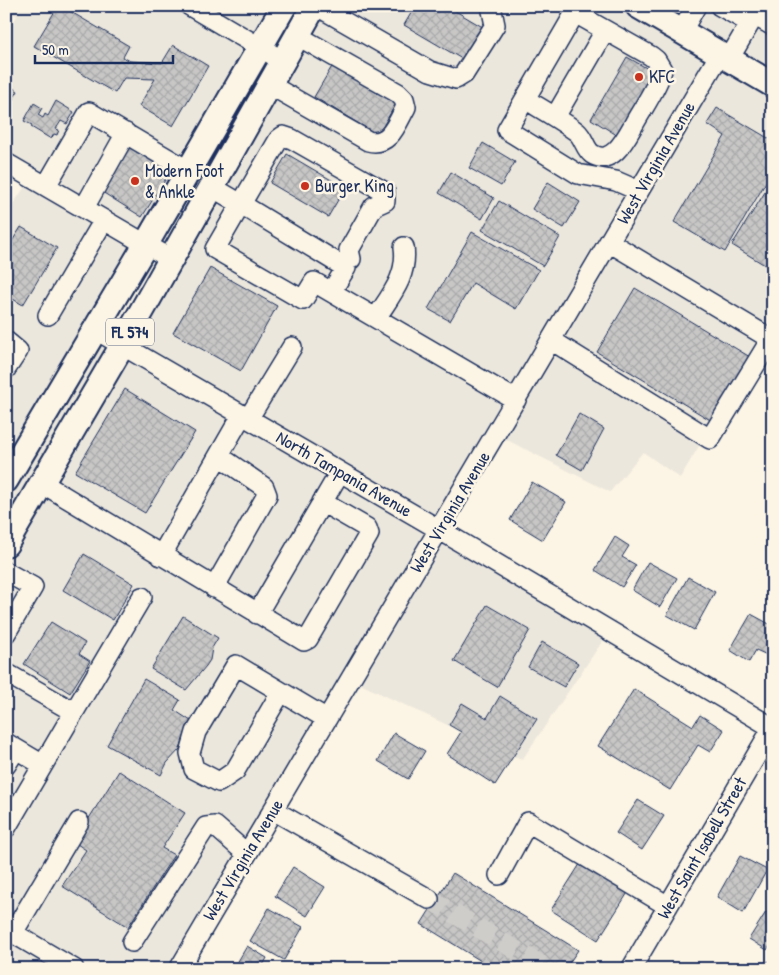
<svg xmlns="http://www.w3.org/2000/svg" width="779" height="975" font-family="'Patrick Hand',sans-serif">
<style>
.built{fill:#ece7dc}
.building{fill:url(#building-cross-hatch);stroke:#1b2f5e}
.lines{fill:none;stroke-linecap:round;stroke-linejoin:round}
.minor-tunnel{stroke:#cfcdca;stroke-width:19;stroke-dasharray:19 9;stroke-linecap:butt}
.minor-casing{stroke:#1b2f5e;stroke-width:22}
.major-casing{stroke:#1b2f5e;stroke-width:28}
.minor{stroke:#fcf5e5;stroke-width:19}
.major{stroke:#fcf5e5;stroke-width:24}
.poi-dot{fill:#c8321e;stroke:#fcf5e5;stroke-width:2}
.labels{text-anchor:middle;stroke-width:5;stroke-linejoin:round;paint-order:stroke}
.shield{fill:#fcf5e5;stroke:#5e6a86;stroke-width:1}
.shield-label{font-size:16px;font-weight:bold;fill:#1b2f5e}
.poi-label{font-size:18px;fill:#1b2f5e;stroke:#fcf5e5;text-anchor:start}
.street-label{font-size:18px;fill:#1b2f5e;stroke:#fcf5e5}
</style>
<defs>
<pattern id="building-cross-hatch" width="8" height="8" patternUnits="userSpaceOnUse" patternTransform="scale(1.25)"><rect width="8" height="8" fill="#c8c7c6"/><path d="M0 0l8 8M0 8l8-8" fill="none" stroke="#ababac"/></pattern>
</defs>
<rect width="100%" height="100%" fill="#fcf5e5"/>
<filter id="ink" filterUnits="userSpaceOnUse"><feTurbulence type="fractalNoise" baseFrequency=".02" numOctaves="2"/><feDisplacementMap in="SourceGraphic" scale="10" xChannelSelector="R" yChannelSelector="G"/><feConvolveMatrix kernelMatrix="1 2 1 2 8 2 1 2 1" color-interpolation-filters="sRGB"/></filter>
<g filter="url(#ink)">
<!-- built -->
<path class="built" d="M6 6H171L246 51 142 231 6 152V34L17 16 6 10Z
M208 6H272L256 35Z
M327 6H619L706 57 435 516 136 343Z
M657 6H773V59L766 70Z
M724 67 773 96V338L766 334 680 478 643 452 610 492 505 439Z
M26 185 132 247 6 460V215Z
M100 343 108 348 6 523V502Z
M127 359 426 533 166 969H93L6 918V565Z
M444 543 604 639 522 760 360 684Z
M6 940 47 965 54 969H6Z"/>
<!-- building -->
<path class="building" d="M58 6H61L129 46 123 57 130 61 162 63 173 45 208 66 173 126 139 106 155 79 124 78 115 93 34 46Z
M407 6H447L486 29 467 62 404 25 413 10Z
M627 57 657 74 620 137 591 119Z
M334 63 398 100 378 135 314 97Z
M6 84 18 91 6 111Z
M56 101 74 112 67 124 61 121 56 129 59 130 57 135 54 134 51 139 31 127 32 125 24 121 34 103 42 108 38 115 43 118 45 114 48 116Z
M717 108 773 141V170L725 252 674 222 725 136 707 124Z
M131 140 154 155 151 159 170 172 142 217 99 190Z
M483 143 515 162 501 186 469 168Z
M287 154 345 188 328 217 270 183Z
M451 172 494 198 482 219 439 193Z
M548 182 580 202 564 228 532 209Z
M770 184 773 186V270L732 245Z
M499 201 560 237 543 266 482 230Z
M21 227 57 248 23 305 6 295V251Z
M472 232 539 270 516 309 473 283 450 321 428 309Z
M210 268 277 306 241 371 173 333Z
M635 288 750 357 712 421 597 352Z
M125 389 195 432 145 513 75 472Z
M579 414 604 429 582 470 556 455Z
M532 482 566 502 543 540 510 520Z
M615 537 629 546 622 557 636 565 622 587 595 570Z
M84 554 134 584 113 620 63 590Z
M648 562 677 578 660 607 632 590Z
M688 577 715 592 694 630 667 615Z
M487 605 530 630 497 687 454 661Z
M751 614 773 626V645L767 655 756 650 749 662 730 650Z
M183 616 218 638 212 648 210 660 206 666 186 690 151 669Z
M51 622 85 643 79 654 90 661 70 693 24 664Z
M542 642 578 663 564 687 528 667Z
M144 679 180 700 174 710 191 721 186 731 180 749 167 763 161 775 107 745Z
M634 689 693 726 700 715 724 730 710 752 698 745 670 790 598 746Z
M500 696 537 719 495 785 447 754 461 732 449 725 462 703 487 718Z
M394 733 425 751 408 779 378 761Z
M119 771 185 813 162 848 174 855 128 927 62 886 86 850 74 842Z
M638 800 664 816 642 850 616 833Z
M773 807V824L765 820Z
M740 856 767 870 743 913 717 897Z
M582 861 629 891 598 940 551 910Z
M293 867 325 887 307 916 275 896Z
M453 873 578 950 565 969H494L421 924Z
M269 908 303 927 284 960 250 941Z
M766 912 773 916V941L767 950 749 939Z
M247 946 267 958 261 969H247L237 963Z
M768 961 773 964V969H764Z
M230 965H233L240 969H228Z"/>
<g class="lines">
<!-- minor-tunnel -->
<path class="minor-tunnel" d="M429 899 548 969"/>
<defs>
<path id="minor" d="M190 6 283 61
M317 6 430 71 456 79 464 74 495 25 491 6
M579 6 507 130 578 174 616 181 639 191
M720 6 750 23
M755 16 773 26
M682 31 696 6
M729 59 760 6
M270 85 368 141C390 147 397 123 406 107L404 99 398 93 298 36
M525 99C543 110 561 120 577 132 584 138 585 149 592 154 612 167 626 138 634 124 642 109 658 87 662 70L656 60 651 56 575 13
M555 117 605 31
M6 163 171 259
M46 186 89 112 189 171
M212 187 241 204 215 249 303 300 314 282 516 400
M84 208 126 133
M331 292 346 268 241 204 279 139 283 136 292 139 385 192V201L374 206 349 250 351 259
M48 315 104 220
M376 318C391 295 408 276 404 247
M96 330 440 530 773 728
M551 340 710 439 771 339 609 242
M6 341 18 351 6 369
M248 419 292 347
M42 483 304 641 308 639 369 534 367 528 322 502
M161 556 242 415
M6 572 33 587 6 633
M214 588 267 495 264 487 219 456
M257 614 340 472
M6 673 74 712 43 765
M281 692 235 771 219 782 194 769 190 753 196 732 236 665 327 719
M74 712 142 597
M6 743 43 765 6 828
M6 765 16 749
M273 810 429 899
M499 875 528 822 668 906
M6 929 74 969
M13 933 79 822
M132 942 206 827 215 826 247 854
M179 969 720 54
M631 969 773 727"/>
<path id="major" d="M638 6 773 85
M6 480 146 244 284 6
M6 544 122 346 314 6"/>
</defs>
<!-- minor casing -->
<use href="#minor" class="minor-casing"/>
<!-- major casing -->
<use href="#major" class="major-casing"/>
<!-- minor -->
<use href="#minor" class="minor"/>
<!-- major -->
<use href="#major" class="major"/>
</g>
</g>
<!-- markers -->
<g class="poi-dot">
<circle cx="639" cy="77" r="5"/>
<circle cx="135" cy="181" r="5"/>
<circle cx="305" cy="186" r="5"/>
</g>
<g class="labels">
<!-- shield labels -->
<rect class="shield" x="106" y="318.5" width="48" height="27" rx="4"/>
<g class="shield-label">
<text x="130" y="338">FL 574</text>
</g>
<!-- poi labels -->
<g class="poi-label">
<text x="649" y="83">KFC</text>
<text x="145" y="177">Modern Foot<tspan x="145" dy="21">&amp; Ankle</tspan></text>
<text x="315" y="192">Burger King</text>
</g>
<!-- street labels -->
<g class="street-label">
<text transform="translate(656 163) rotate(-60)" y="6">West Virginia Avenue</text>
<text transform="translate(344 474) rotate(30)" y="6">North Tampania Avenue</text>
<text transform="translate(450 512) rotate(-59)" y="6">West Virginia Avenue</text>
<text transform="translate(702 848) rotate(-60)" y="6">West Saint Isabell Street</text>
<text transform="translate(243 860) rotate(-59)" y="6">West Virginia Avenue</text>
</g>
</g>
<!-- margin -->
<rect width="779" height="975" fill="none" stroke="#fcf5e5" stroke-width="25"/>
<rect x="12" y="12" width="754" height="950" fill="none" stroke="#1b2f5e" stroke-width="2" filter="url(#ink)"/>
<!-- scale -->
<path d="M35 55v8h138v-8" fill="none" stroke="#1b2f5e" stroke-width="2.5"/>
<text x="42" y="55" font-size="15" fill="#1b2f5e" stroke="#fcf5e5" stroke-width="4" paint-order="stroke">50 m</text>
</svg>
